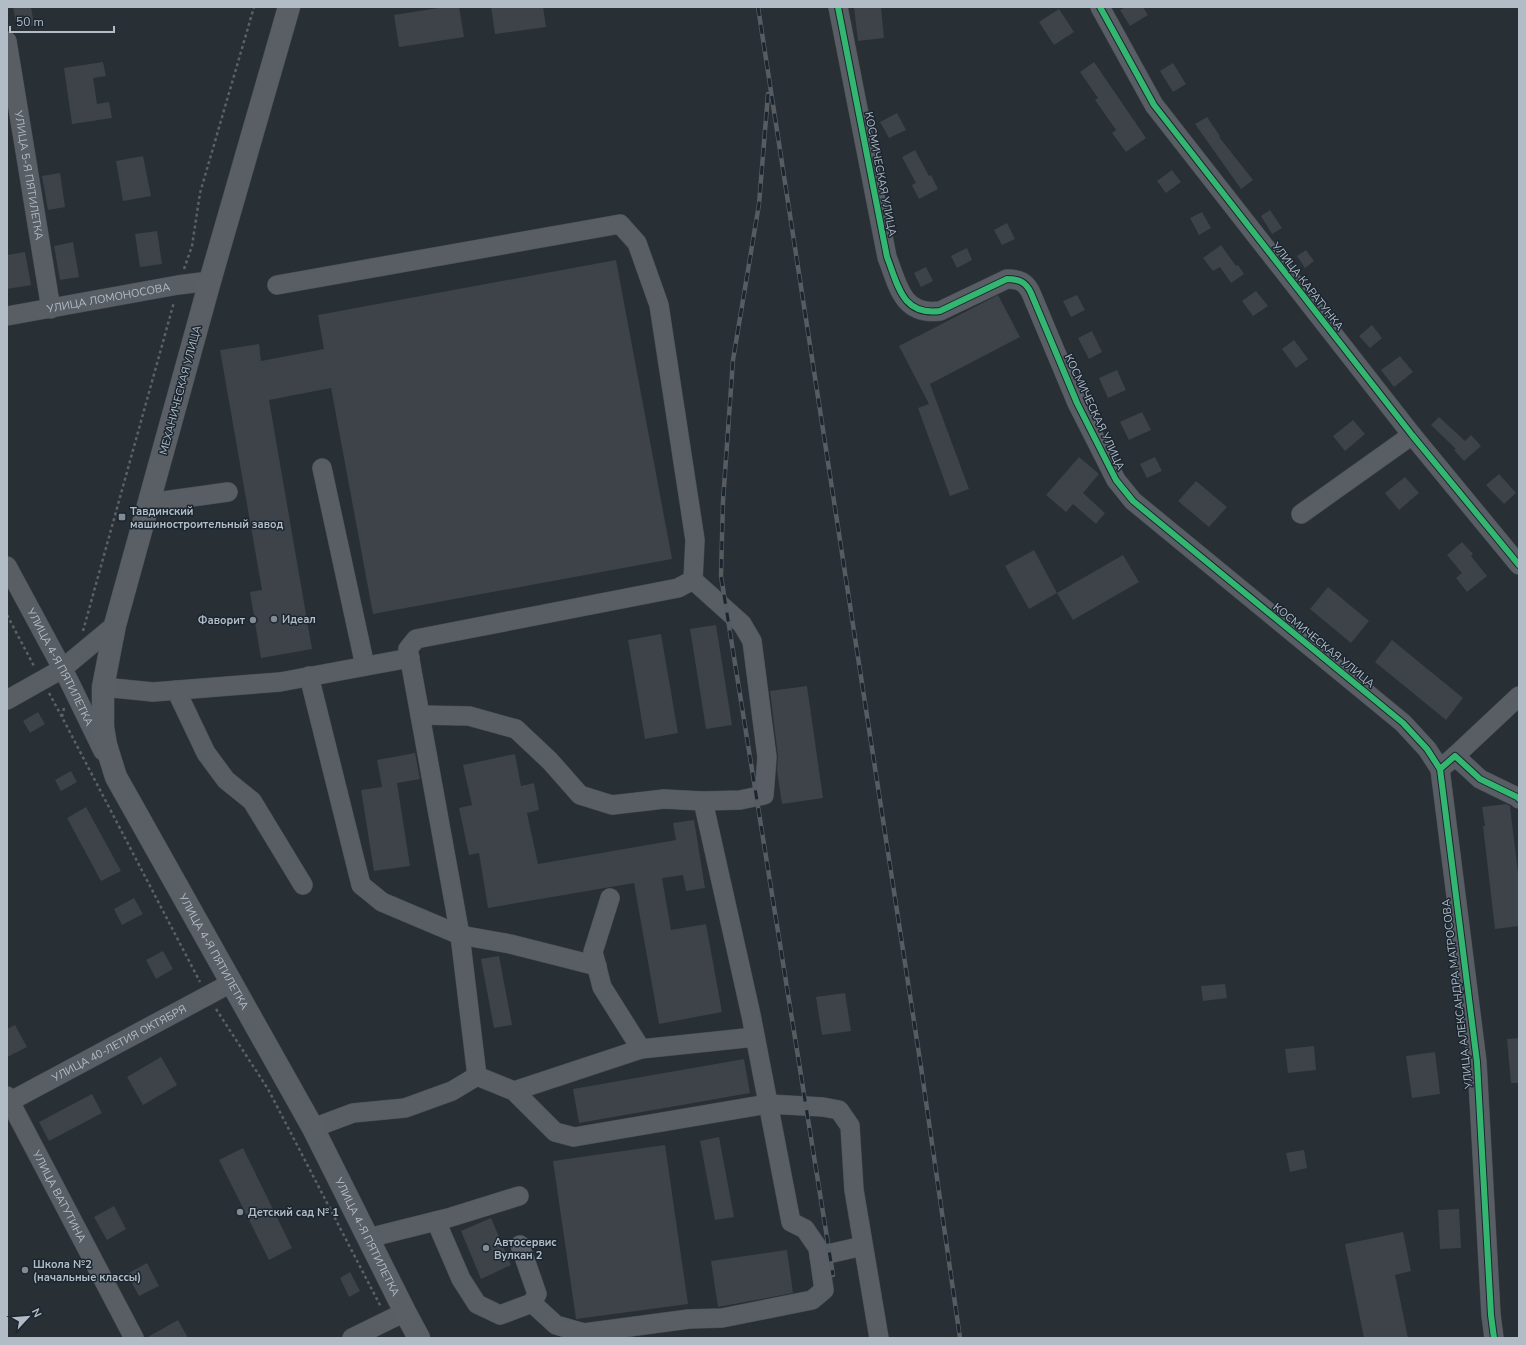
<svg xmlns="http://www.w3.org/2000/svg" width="1526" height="1345" font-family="'Nunito Sans',sans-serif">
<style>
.building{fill:#3d4349}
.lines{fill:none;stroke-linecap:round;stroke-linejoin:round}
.minor-casing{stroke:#464b50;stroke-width:20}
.major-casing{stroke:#454c52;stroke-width:23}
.path{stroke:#5b6267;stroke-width:2.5;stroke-dasharray:3 3;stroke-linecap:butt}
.minor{stroke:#585e64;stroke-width:19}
.major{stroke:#5a5f66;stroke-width:22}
.rail-casing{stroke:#575c61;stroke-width:4.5}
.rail{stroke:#1b2630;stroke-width:3;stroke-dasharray:9;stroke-linecap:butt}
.cycleway-casing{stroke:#1b2630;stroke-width:8}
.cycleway{stroke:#33b770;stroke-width:6}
.poi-dot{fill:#818b94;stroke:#1b2630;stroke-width:1.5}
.labels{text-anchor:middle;stroke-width:3;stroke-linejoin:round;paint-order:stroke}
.street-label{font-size:11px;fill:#b1bcc7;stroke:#1b2630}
.poi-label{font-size:11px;font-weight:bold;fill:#b1bcc7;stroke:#1b2630;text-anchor:start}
</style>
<rect width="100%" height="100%" fill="#282f35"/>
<!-- building -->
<path class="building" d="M13 7H31L34 25 17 28Z
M445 7H459L464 37 399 47 394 15Z
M491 7H543L546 27 495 34Z
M854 7H881L884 38 858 41Z
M1126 7H1143L1148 15 1130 26 1120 10Z
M1059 9 1074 32 1054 45 1039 22Z
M103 62 106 76 93 78 97 104 109 102 112 118 72 124 64 68Z
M1094 62 1146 138 1126 152 1112 133 1116 130 1095 100 1098 98 1080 72Z
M1173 63 1186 84 1173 92 1160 71Z
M897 113 906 130 889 138 880 122Z
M1207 117 1220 136 1219 137 1253 180 1241 189 1195 124Z
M915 150 929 176 931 175 938 189 919 199 912 185 916 183 902 157Z
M143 156 151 196 123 201 116 161Z
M1172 170 1181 182 1166 193 1157 181Z
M60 173 65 207 48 210 42 176Z
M1270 210 1282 228 1272 234 1261 216Z
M1202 212 1211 228 1199 235 1190 218Z
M1007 223 1015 239 1002 245 994 230Z
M157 231 162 264 140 267 135 234Z
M73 242 79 277 60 280 54 246Z
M1221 245 1236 266 1238 265 1244 274 1231 283 1220 267 1213 271 1203 258Z
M967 248 972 260 957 268 951 256Z
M1306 250 1314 261 1305 268 1297 256Z
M25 252 31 285 7 289V255Z
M616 260 672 559 373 614 331 388 269 400 312 649 261 658 250 592 262 590 220 350 259 344 261 361 324 349 318 315Z
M926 267 933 281 921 287 914 273Z
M1256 291 1268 306 1253 316 1242 301Z
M998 295 1020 337 930 384 969 489 950 496 918 408 929 404 899 346Z
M1077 295 1085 310 1071 317 1063 301Z
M1372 325 1382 338 1370 348 1359 336Z
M1092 331 1102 352 1089 359 1078 338Z
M1294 340 1308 359 1296 368 1282 349Z
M1400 356 1413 372 1394 387 1381 370Z
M1117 370 1126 390 1108 398 1099 378Z
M1142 412 1151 430 1129 440 1120 422Z
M1439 417 1465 441 1471 435 1481 446 1464 461 1454 450 1456 449 1431 425Z
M1353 420 1365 434 1345 451 1333 436Z
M1079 457 1099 474 1083 493 1105 513 1096 524 1073 504 1066 512 1046 495Z
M1155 457 1162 471 1147 478 1140 464Z
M1499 474 1516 493 1504 504 1486 485Z
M1405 477 1419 493 1399 510 1385 493Z
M1196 481 1227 507 1209 527 1178 501Z
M1462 542 1473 554 1471 556 1487 576 1467 592 1456 578 1462 573 1447 555Z
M1034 550 1057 593 1029 609 1005 566Z
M1123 555 1139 582 1073 620 1057 593Z
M1328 587 1369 621 1351 643 1310 609Z
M716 625 732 725 706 729 690 629Z
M661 634 678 733 645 739 628 640Z
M1392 640 1463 698 1446 720 1375 662Z
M807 686 823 798 782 804 777 770 778 756 770 691Z
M38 712 45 724 30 733 23 721Z
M415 753 420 779 397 783 410 866 374 871 361 790 382 787 377 760Z
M515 754 521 786 534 783 539 810 527 813 538 864 676 840 673 823 694 820 705 888 686 891 683 875 662 878 671 930 706 924 722 1012 659 1024 634 883 488 908 479 853 469 855 459 808 472 805 463 765Z
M71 771 77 782 61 791 55 780Z
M1506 804 1510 806 1519 881V926L1495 929 1483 826H1485L1482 807Z
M86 807 121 871 101 881 67 818Z
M134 898 143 914 122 925 114 909Z
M163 951 173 969 156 979 146 960Z
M499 956 512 1025 494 1028 481 959Z
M1225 984 1227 998 1203 1001 1201 986Z
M845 993 851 1031 822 1035 816 997Z
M15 1025 27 1047 7 1057V1029Z
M1519 1038V1083H1511L1507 1039Z
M1314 1046 1316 1070 1288 1073 1285 1049Z
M1435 1052 1440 1094 1412 1098 1406 1056Z
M161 1057 177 1085 143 1105 127 1077Z
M744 1059 750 1093 579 1123 573 1089Z
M92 1094 102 1113 49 1141 39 1122Z
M719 1137 734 1217 715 1220 700 1141Z
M665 1145 688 1304 576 1319 553 1161Z
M243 1148 292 1248 269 1260 219 1160Z
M1304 1150 1307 1168 1290 1172 1286 1153Z
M114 1206 126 1229 107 1240 94 1217Z
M1459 1209 1461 1248 1440 1249 1438 1210Z
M491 1218 511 1265 481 1279 461 1231Z
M1403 1232 1411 1271 1395 1275 1408 1338H1364L1345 1244Z
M787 1250 793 1293 718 1307 711 1261Z
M147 1263 159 1286 139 1296 127 1274Z
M350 1272 360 1291 349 1297 340 1278Z
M178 1320 188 1338H146Z"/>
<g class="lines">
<defs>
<g id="minor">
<path d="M838 7 887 257C898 285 902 316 940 311L1007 279C1019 279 1026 282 1031 293L1077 403 1116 480 1133 501 1403 723 1427 749 1440 769 1455 756 1480 779 1519 798V799"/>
<path d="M1100 7 1154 105 1412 435 1519 565"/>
<path id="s1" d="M7 41 51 309"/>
<path d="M277 285 620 224 637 243 659 305 695 540 693 580 678 588 416 639 408 649 460 935 477 1076"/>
<path id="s2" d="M7 316 178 285 210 281"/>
<path d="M322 468 365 666"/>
<path d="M149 503 228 492"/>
<path d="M1301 514 1412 435"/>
<path id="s3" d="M7 566 69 681 103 751"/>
<path d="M309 676 361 885 382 902 460 935 510 944 597 966"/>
<path d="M103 687 153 692 280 682 410 658"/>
<path d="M176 690 206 753 226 780 252 801 303 885"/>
<path d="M7 700 62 669 115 625"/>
<path d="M420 715 469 716 516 729 550 761 580 795 612 805 664 799 703 801 740 800 764 795 767 757 752 641 742 624 693 580"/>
<path d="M1455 756 1519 696"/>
<path d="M1440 769 1477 1062 1491 1315 1494 1338"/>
<path d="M610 898 593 952 602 987 641 1049"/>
<path d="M514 1091 641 1049 755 1037"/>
<path id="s4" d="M7 1096 134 1338"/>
<path id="s5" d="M7 1103 231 983"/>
<path d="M313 1128 353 1113 405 1108 452 1091 477 1076 514 1091 555 1132 574 1137 768 1104 823 1107 839 1110 850 1126 854 1190 879 1338"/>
<path d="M436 1221 461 1279 477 1304 500 1315 532 1303 537 1294 520 1245"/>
<path d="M368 1238 448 1218 519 1196"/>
<path d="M819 1256 863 1246"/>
<path d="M532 1303 556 1325 584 1333 689 1319 722 1318 812 1300 824 1290 818 1248 805 1229 791 1222 751 1015 703 801"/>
<path d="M352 1338 405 1312"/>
</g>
<g id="major">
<path id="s6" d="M289 7 210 281 115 625 103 687V727L106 745 116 777 313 1128 405 1312 419 1338"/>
</g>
</defs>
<!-- minor casing -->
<use href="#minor" class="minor-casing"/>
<!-- major casing -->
<use href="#major" class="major-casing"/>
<!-- path -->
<path class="path" d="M184 269 192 246 200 193 254 7
M7 615 35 668
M83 631 174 302
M49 693 62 717
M64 708 62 717 200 982
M216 1009 268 1089 381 1307"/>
<!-- minor -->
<use href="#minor" class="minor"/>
<!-- major -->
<use href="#major" class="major"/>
<defs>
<path id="rail" d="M758 7 921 1067 960 1338
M768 94 759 204 733 360 723 501 721 576 833 1275"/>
</defs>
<!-- rail casing -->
<use href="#rail" class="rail-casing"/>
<!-- rail -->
<use href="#rail" class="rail"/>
<defs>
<path id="cycleway" d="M838 7 887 257C898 285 902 316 940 311L1007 279C1019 279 1026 282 1031 293L1077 403 1116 480 1133 501 1403 723 1427 749 1440 769 1455 756 1480 779 1519 798V799
M1100 7 1154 105 1412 435 1519 565
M1440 769 1477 1062 1491 1315 1494 1338"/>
</defs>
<!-- cycleway casing -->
<use href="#cycleway" class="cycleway-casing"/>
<!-- cycleway -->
<use href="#cycleway" class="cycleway"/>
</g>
<!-- markers -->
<g class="poi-dot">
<rect x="118" y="513" width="8" height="8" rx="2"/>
<circle cx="274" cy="619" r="4"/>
<circle cx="253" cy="620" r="4"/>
<circle cx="240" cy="1212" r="4"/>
<circle cx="486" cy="1248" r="4"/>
<circle cx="25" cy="1270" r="4"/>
</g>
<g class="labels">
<!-- street labels -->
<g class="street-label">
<text transform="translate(881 174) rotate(79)" y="4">КОСМИЧЕСКАЯ УЛИЦА</text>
<text dy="4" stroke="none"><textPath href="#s1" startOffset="136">УЛИЦА 5-Я ПЯТИЛЕТКА</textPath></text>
<text transform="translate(1308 286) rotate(52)" y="4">УЛИЦА КАРАТУНКА</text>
<text dy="4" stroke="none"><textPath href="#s2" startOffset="103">УЛИЦА ЛОМОНОСОВА</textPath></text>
<text transform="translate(180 390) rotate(-75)" y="4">МЕХАНИЧЕСКАЯ УЛИЦА</text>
<text transform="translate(1095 412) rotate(65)" y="4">КОСМИЧЕСКАЯ УЛИЦА</text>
<text transform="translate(1324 645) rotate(39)" y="4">КОСМИЧЕСКАЯ УЛИЦА</text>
<text dy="4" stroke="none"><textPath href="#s3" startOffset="114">УЛИЦА 4-Я ПЯТИЛЕТКА</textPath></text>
<text dy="4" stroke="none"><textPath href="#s6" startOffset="997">УЛИЦА 4-Я ПЯТИЛЕТКА</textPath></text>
<text transform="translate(1457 994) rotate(-97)" y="4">УЛИЦА АЛЕКСАНДРА МАТРОСОВА</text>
<text dy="4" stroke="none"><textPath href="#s5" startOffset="127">УЛИЦА 40-ЛЕТИЯ ОКТЯБРЯ</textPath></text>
<text dy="4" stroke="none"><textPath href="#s4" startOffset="113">УЛИЦА ВАТУТИНА</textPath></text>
<text dy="4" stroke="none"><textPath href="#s6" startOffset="1321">УЛИЦА 4-Я ПЯТИЛЕТКА</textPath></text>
</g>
<!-- poi labels -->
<g class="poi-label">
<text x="130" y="515">Тавдинский<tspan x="130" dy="13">машиностроительный завод</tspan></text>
<text x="282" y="623">Идеал</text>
<text x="245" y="624" text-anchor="end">Фаворит</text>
<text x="248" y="1216">Детский сад № 1</text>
<text x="494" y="1246">Автосервис<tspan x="494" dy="13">Вулкан 2</tspan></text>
<text x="33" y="1268">Школа №2<tspan x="33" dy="13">(начальные классы)</tspan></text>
</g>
</g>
<!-- border -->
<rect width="1526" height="1345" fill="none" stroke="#b1bcc7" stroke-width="16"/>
<!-- north arrow -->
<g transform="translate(28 1317) rotate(64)" stroke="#1b2630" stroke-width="3" paint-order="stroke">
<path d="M0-3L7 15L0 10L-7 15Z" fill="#b1bcc7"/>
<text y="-6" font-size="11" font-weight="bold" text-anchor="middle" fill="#b1bcc7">N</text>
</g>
<!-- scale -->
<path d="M10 26v6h104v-6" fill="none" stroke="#b1bcc7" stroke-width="2"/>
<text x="16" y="26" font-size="12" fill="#b1bcc7" stroke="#1b2630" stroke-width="3" paint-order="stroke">50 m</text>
</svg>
